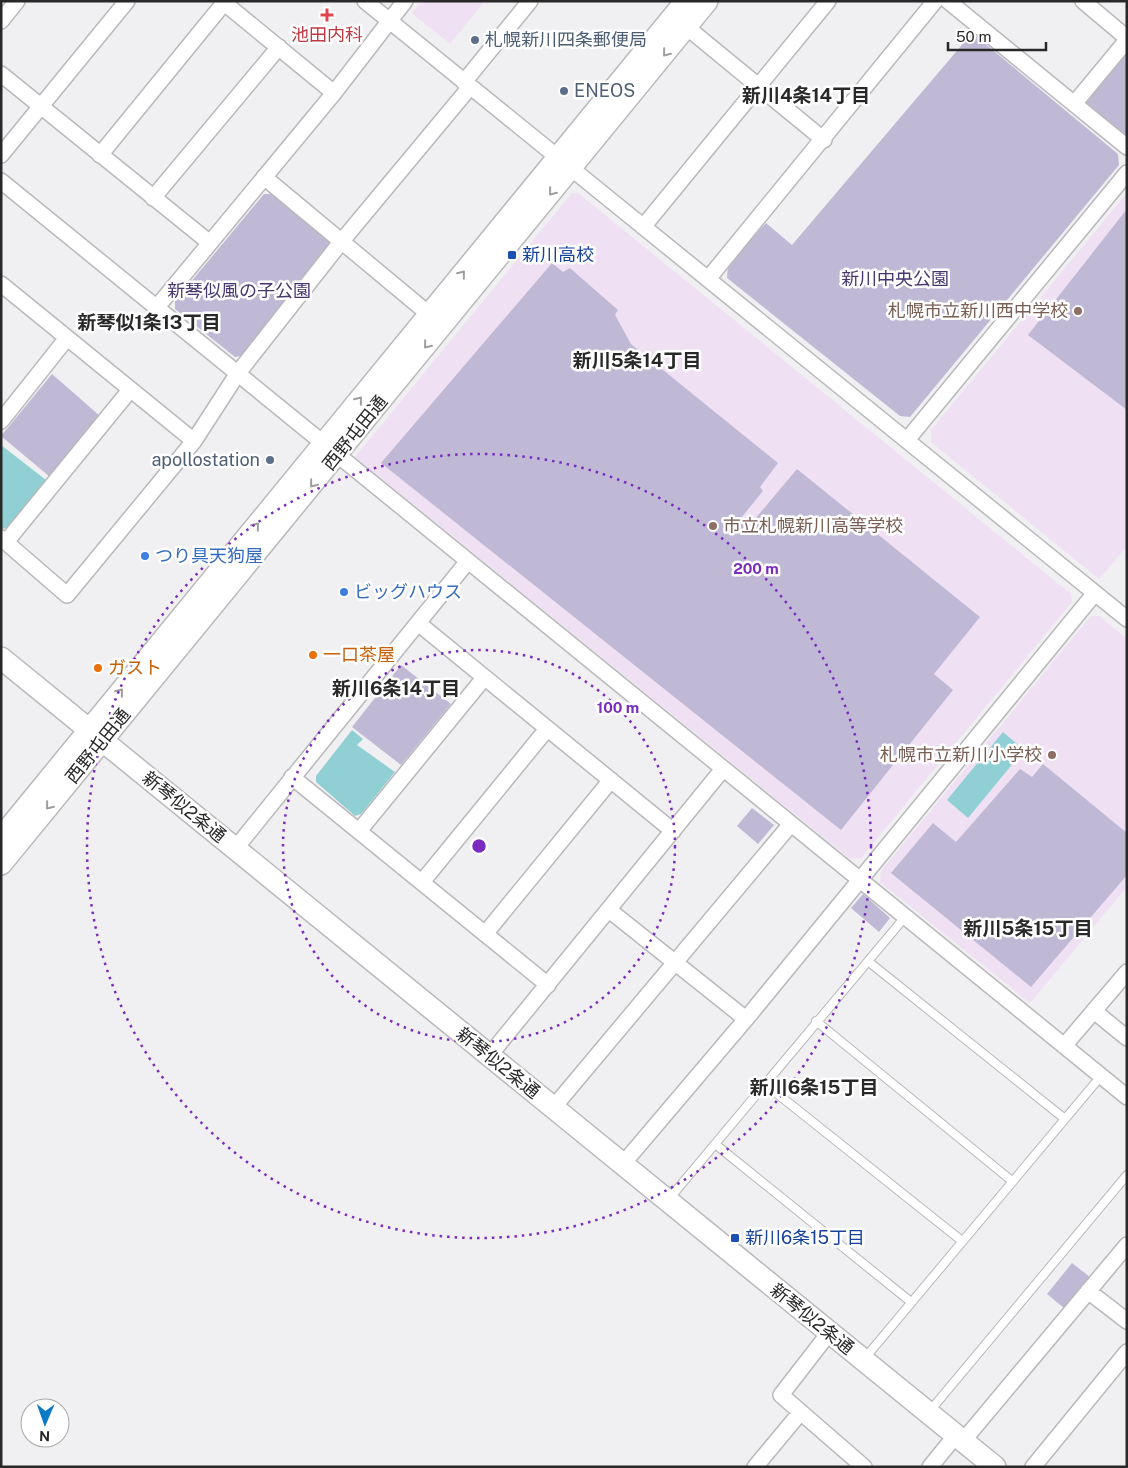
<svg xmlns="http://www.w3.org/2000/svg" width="1128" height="1468" font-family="'Public Sans','Noto Sans JP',sans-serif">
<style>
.education{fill:#efe0f3}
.green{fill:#c0b9d6}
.water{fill:#90d0d4}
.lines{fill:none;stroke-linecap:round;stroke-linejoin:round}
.lane-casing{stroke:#b9b8bb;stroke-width:10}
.street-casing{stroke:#b9b8bb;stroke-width:18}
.secondary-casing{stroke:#b9b8bb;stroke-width:24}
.lane{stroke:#fff;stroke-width:8}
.street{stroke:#fff;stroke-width:15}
.secondary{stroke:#fff;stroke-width:21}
.oneway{stroke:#9e9e9f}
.ring{fill:none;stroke:#7b2cbf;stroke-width:2.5;stroke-dasharray:2.5 5}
.health-dot{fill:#e0444e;stroke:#fff;stroke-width:2}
.service-dot{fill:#5c6f8a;stroke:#fff;stroke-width:2}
.transit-dot{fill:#1a4fb4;stroke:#fff;stroke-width:2}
.education-dot{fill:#8d6e63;stroke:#fff;stroke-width:2}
.shop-dot{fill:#3f7fe0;stroke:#fff;stroke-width:2}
.food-dot{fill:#e8710a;stroke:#fff;stroke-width:2}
.labels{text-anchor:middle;stroke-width:5;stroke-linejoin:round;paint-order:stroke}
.health-label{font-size:18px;fill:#be3a42;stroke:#fff}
.service-label{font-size:18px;fill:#4e5e75;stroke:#fff;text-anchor:start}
.transit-label{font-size:18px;fill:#164399;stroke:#fff;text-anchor:start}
.park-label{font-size:18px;fill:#48376f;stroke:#fff}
.education-label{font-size:18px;fill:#785e54;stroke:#fff;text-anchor:end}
.street-label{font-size:18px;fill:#282829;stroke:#fff}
.shop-label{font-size:18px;fill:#366cbe;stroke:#fff;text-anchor:start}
.food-label{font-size:18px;fill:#c56008;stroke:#fff;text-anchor:start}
.neighbourhood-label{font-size:19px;font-weight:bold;fill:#282829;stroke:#fff}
.centre{fill:#7b2cbf;stroke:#fff;stroke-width:2.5}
.ring-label{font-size:15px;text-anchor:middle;font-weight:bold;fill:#7b2cbf;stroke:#fff;stroke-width:5;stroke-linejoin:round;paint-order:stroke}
</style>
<rect width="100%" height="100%" fill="#f0eff2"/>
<!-- education -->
<path class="education" d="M422 1H485L450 44 412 13Z
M572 193H578L1071 594 1072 602 861 858H849L355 457Z
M1127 193V546L1099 579 931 442V430Z
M1091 616H1100L1127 639V887L1030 1003 880 882 881 871Z"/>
<!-- green -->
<path class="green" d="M972 33 1118 154 1119 165 910 417 900 416 727 278 728 265 766 223 792 245Z
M1127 50V139L1082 104Z
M264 194H271L330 242V248L242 356 235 357 175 309V301Z
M1127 209V410L1028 335Z
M552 263 563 272 570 268 618 310 615 315 631 344 778 463 760 487 763 491 741 518 750 525 797 469 980 617 934 674 953 690 841 830 381 463Z
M52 374 100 416 50 477 1 436Z
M401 665 451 704 401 765 352 727Z
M1043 764 1127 833V875L1031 987 891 873 933 823 956 842 1020 769 1032 777Z
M752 808 774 825 758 844 737 826Z
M863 894 890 918 879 932 851 908Z
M1072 1263 1090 1277 1064 1308 1047 1294Z"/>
<!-- water -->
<path class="water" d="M1 445 46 480 7 528 1 529Z
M352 730 363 739 357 745 395 772 361 814 355 816 316 782V776Z
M1003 732 1024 750 968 818 947 800Z"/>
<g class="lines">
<defs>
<path id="lane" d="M869 962 1065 1119
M816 1021 1012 1181
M765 1084 962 1241
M715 1144 911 1302
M669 1199 905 917
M865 1358 1101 1076
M929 1412 1127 1175"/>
<path id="street" d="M222 1 334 93
M365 1 1127 619
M948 1 1127 147
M1083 1 1127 38
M678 20 824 140
M1 21 17 1
M1 74 210 243
M464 82 530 1
M1074 104 1127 40
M1 155 127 1
M100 155 224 3
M264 177 436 320
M1 181 1127 1097
M153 198 279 47
M643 227 828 1
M708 279 935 1
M1 284 194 441
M157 307 334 93 405 1
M1 421 67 338
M907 440 1127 173
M1 538 67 595 194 441 238 373 341 242 470 87
M6 542 130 390
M418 623 673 831
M292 777 548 985
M359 831 484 678
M235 849 468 561
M422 882 547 729
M609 910 746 1019
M485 934 611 780
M1094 1011 1127 1038
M1064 1046 1127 972
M489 1056 723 769
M553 1108 791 824
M622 1165 746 1019 1095 593
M1088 1291 1127 1321
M829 1333 781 1395 864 1467
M963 1441 1127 1245
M755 1467 800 1413
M930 1467 956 1435
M1033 1467 1127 1352"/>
<path id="secondary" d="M1 658 995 1467
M1 838 686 1
M1 864 707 1"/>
</defs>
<!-- lane casing -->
<use href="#lane" class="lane-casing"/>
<!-- street casing -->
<use href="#street" class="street-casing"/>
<!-- secondary casing -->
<use href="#secondary" class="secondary-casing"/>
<!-- lane -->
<use href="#lane" class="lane"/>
<!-- street -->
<use href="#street" class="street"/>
<!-- secondary -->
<use href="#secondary" class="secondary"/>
</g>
<!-- one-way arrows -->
<defs><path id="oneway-chevron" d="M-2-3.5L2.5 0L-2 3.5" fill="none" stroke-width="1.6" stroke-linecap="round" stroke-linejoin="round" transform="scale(1.25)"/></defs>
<g class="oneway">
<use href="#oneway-chevron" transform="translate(666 53) rotate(129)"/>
<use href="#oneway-chevron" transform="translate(552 192) rotate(129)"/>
<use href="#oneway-chevron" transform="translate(462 274) rotate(-51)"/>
<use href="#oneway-chevron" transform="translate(427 345) rotate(129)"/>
<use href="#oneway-chevron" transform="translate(359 400) rotate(-51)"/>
<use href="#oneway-chevron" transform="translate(313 484) rotate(129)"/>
<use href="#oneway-chevron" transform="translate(256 526) rotate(-51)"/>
<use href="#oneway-chevron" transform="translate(120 692) rotate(-51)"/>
<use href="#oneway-chevron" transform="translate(49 806) rotate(129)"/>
</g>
<!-- distance rings -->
<g class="ring">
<circle cx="479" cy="846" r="196"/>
<circle cx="479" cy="846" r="392"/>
</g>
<!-- markers -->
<path class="health-dot" d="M324.5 7.5h5v5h5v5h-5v5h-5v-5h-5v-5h5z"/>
<g class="service-dot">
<circle cx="475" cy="40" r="5"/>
<circle cx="564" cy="91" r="5"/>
<circle cx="270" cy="460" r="5"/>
</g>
<g class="transit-dot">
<rect x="507" y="250" width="10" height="10" rx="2.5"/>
<rect x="730" y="1233" width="10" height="10" rx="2.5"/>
</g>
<g class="education-dot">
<circle cx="1078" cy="311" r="5"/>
<circle cx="713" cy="526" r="5"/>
<circle cx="1052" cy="755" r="5"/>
</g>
<g class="shop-dot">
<circle cx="145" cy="556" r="5"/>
<circle cx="344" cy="592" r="5"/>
</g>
<g class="food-dot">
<circle cx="313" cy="655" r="5"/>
<circle cx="98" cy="668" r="5"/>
</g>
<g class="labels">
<!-- health labels -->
<g class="health-label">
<text x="327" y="41">池田内科</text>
</g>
<!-- service labels -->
<g class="service-label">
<text x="485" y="46">札幌新川四条郵便局</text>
<text x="574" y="97">ENEOS</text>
<text x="260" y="466" text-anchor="end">apollostation</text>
</g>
<!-- transit labels -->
<g class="transit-label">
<text x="522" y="261">新川高校</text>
<text x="745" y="1244">新川6条15丁目</text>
</g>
<!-- park labels -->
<g class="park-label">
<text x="895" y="285">新川中央公園</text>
<text x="239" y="297">新琴似風の子公園</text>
</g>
<!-- education labels -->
<g class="education-label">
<text x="1068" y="317">札幌市立新川西中学校</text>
<text x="723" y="532" text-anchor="start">市立札幌新川高等学校</text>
<text x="1042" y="761">札幌市立新川小学校</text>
</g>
<!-- street labels -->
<g class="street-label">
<text transform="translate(355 433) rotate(-51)" y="6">西野屯田通</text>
<text transform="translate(98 746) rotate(-51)" y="6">西野屯田通</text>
<text transform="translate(184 807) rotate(39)" y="6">新琴似2条通</text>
<text transform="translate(498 1063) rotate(39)" y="6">新琴似2条通</text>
<text transform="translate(812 1319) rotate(39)" y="6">新琴似2条通</text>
</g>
<!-- shop labels -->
<g class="shop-label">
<text x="155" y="562">つり具天狗屋</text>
<text x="354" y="598">ビッグハウス</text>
</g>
<!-- food labels -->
<g class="food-label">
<text x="323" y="661">一口茶屋</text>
<text x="108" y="674">ガスト</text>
</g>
<!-- neighbourhood labels -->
<g class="neighbourhood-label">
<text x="806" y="102">新川4条14丁目</text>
<text x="149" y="329">新琴似1条13丁目</text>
<text x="637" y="367">新川5条14丁目</text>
<text x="396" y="695">新川6条14丁目</text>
<text x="1028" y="935">新川5条15丁目</text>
<text x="814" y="1094">新川6条15丁目</text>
</g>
</g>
<circle cx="479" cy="846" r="8" class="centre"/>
<g class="ring-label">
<text x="756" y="574">200 m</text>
<text x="618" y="713">100 m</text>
</g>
<!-- border -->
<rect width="1128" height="1468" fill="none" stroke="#282829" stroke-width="5"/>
<!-- north arrow -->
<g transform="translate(45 1423) rotate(182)"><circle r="24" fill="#ffffff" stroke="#a9a9a9"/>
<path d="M0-4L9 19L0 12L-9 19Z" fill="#0c7bc5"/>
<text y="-8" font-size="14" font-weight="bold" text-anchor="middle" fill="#282829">N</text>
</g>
<!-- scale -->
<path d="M948 42v8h98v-8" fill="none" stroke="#282829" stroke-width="2.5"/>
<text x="956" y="42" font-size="15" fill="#282829" stroke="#ffffff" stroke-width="4" paint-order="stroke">50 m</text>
</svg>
